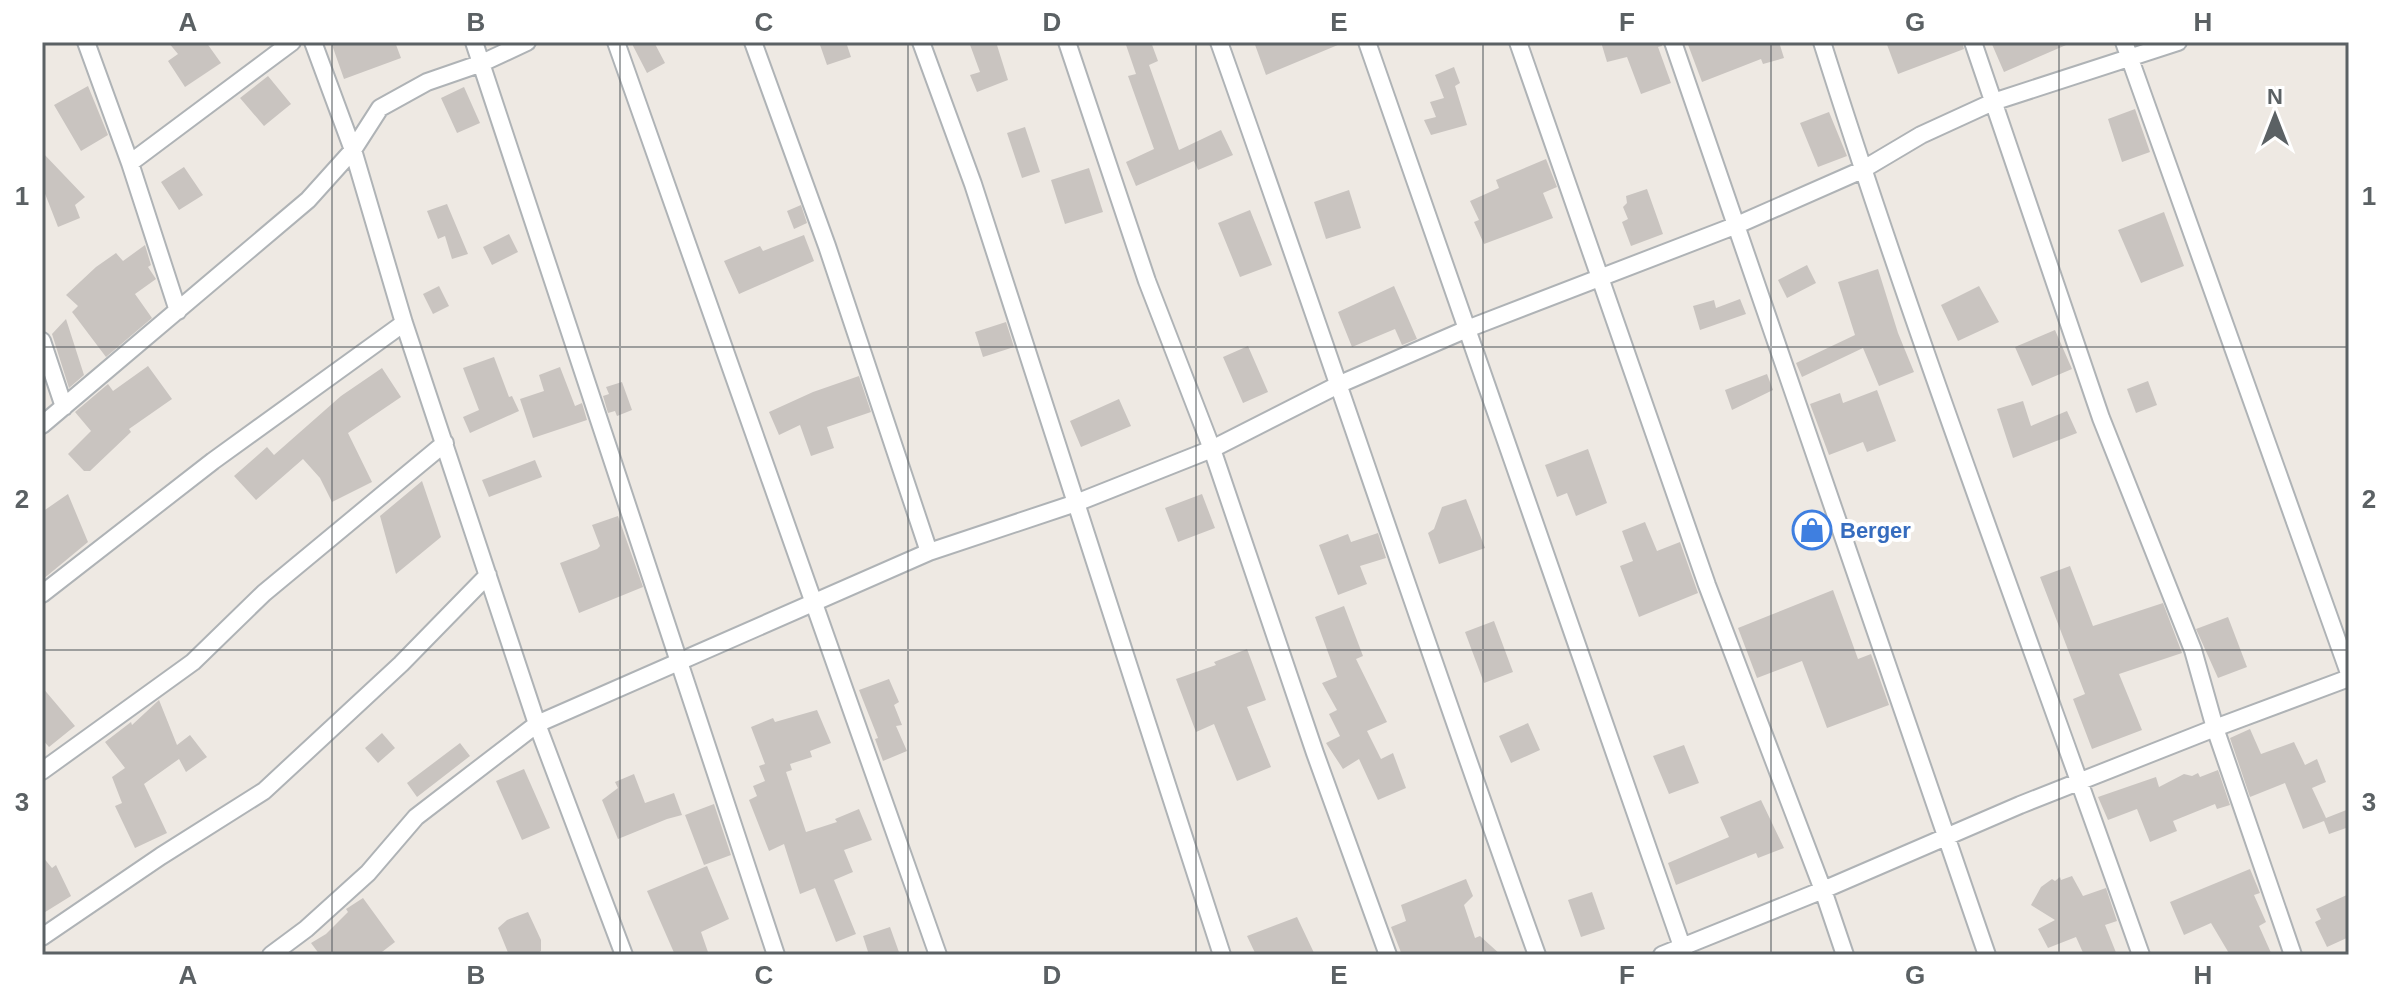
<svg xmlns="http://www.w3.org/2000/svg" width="2391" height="997" font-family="Helvetica,sans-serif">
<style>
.building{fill:#c9c4c0}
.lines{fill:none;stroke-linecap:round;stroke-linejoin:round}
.minor-casing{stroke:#afb3b6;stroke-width:20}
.minor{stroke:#fff;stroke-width:16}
.grid{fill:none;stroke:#5b6164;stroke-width:2;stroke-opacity:0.55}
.labels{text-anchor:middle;stroke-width:8;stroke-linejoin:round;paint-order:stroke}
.shop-label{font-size:22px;font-weight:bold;fill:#366cbe;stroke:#fff;text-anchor:start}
.neatline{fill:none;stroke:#5b6164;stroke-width:3}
.grid-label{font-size:26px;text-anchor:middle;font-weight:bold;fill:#5b6164}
</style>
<rect width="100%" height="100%" fill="#eee9e3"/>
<!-- building -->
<path class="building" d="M168 42H206L221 63 185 87 168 61 178 54Z
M331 42H395L401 58 344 79Z
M631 42H654L665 63 647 73Z
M819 42H846L851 57 827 65Z
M969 42H996L1008 80 977 92 970 75 980 72Z
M1125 42H1151L1158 61 1149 65 1179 150 1221 130 1233 155 1198 170 1194 161 1136 186 1126 162 1154 149 1128 76 1136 74Z
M1254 42H1345L1266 75Z
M1601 42H1661L1662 46 1658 47 1671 83 1641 94 1627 57 1607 62Z
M1687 42H1779L1784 58 1763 64 1761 59 1702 82Z
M1886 42H1962L1964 49 1898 74Z
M1991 42H2073L2004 72Z
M1454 67 1460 83 1455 86 1467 125 1431 135 1424 120 1436 117 1430 102 1444 98 1435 75Z
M268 76 291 104 264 126 240 98Z
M88 86 108 135 81 151 54 105Z
M464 87 480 123 457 133 441 98Z
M2135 109 2150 152 2122 162 2108 119Z
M1829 112 1847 156 1818 167 1800 123Z
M1025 127 1040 172 1022 178 1007 133Z
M42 152 85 197 75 205 80 218 58 227 42 186Z
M1546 159 1557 187 1543 193 1553 218 1484 244 1474 222 1479 220 1470 201 1499 188 1496 180Z
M184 167 203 195 179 210 161 182Z
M1089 168 1103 212 1065 224 1051 180Z
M1647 189 1663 234 1631 246 1622 222 1628 219 1623 207 1627 203 1626 196Z
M1349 190 1361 228 1326 239 1314 202Z
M447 204 468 254 452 259 445 236 438 239 427 211Z
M801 205 807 223 794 229 787 211Z
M1250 210 1272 265 1240 277 1218 223Z
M2164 212 2184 266 2141 283 2118 230Z
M509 234 518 252 492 265 483 247Z
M804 235 814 261 739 294 724 261 760 246 763 251Z
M145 245 151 265 148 267 156 279 135 294 152 318 106 357 72 312 78 306 66 295 96 267 116 253 123 261Z
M1807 265 1816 283 1787 298 1778 280Z
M1878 269 1898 333 1914 372 1879 386 1863 348 1802 377 1796 363 1855 335 1838 282Z
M439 286 449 306 433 314 423 294Z
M1394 286 1417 339 1402 345 1395 329 1352 347 1338 312Z
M1979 286 1999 322 1958 341 1941 305Z
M1740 299 1746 314 1700 330 1693 306 1714 300 1716 308Z
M66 319 84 375 69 388 52 334Z
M1006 322 1014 347 983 357 975 332Z
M2055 330 2072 369 2032 386 2015 347Z
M1248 346 1268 392 1243 403 1223 357Z
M494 357 509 397 512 396 519 411 470 433 463 417 479 410 463 368Z
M148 366 172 399 129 429 131 432 90 471H84L68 454 91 431 75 412 108 384 113 391Z
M560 367 575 406 582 403 587 420 533 438 520 399 544 391 539 375Z
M382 368 401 397 348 433 372 482 332 502 320 478 303 459 256 500 234 476 267 447 274 455 341 396Z
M1767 374 1773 390 1732 410 1725 390Z
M859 376 871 412 827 427 834 448 811 456 800 425 779 435 769 412 813 392Z
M2148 381 2157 405 2136 413 2127 389Z
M622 382 632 410 617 416 615 411 608 413 603 396 609 394 606 387Z
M1877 390 1896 441 1867 452 1863 442 1829 455 1810 404 1840 393 1843 403Z
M1119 399 1131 426 1081 447 1070 421Z
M2023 401 2031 426 2067 411 2077 433 2013 458 1997 409Z
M1588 449 1607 503 1576 516 1567 493 1557 497 1545 465Z
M535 460 542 477 489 497 482 480Z
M422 481 441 537 396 574 380 516Z
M68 494 88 542 42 580V512Z
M1202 494 1215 528 1178 542 1165 508Z
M1466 499 1485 548 1439 564 1428 533 1434 529 1442 507Z
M618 516 643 587 579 613 560 563 597 549 600 546 592 525Z
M1645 522 1657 551 1680 542 1698 593 1639 617 1620 566 1633 561 1622 531Z
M1378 533 1386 558 1360 566 1367 584 1338 595 1319 545 1348 534 1351 542Z
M2070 566 2093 626 2163 603 2182 653 2119 674 2142 730 2092 749 2073 699 2085 694 2040 577Z
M1833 590 1858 659 1871 654 1889 705 1827 728 1802 661 1757 678 1738 628Z
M1344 606 1363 656 1356 659 1387 722 1367 731 1381 759 1393 753 1406 788 1378 800 1359 759 1343 769 1326 743 1340 736 1329 714 1337 710 1322 683 1337 677 1315 617Z
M2228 617 2247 667 2218 678 2196 629Z
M1494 621 1513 672 1484 683 1465 632Z
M1247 649 1266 700 1247 707 1271 767 1237 781 1214 724 1196 732 1176 679 1216 665 1214 662Z
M889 679 899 702 894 705 902 725 896 726 907 751 883 761 875 739 878 738 859 690Z
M42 687 75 726 49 747 42 739Z
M159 700 177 745 190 735 207 757 186 772 179 759 144 784 167 833 135 848 115 806 122 803 112 777 125 768 105 742 131 722 132 725Z
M817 710 831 743 810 751 812 757 790 764 792 770 786 772 806 832 837 822 835 819 859 809 872 840 844 850 853 872 834 880 856 934 836 942 815 888 800 894 784 844 769 851 749 800 757 796 753 786 765 781 759 766 765 764 751 727 773 718 775 722Z
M1528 723 1540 750 1511 763 1499 736Z
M2250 729 2261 754 2294 742 2305 765 2317 759 2326 782 2312 788 2326 818 2349 809V827L2329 834 2324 821 2303 829 2285 783 2250 797 2230 738Z
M382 733 395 748 378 763 365 748Z
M460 743 470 756 417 797 407 783Z
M1684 745 1699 783 1669 794 1653 756Z
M524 769 550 828 522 840 496 781Z
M2218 770 2230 805 2217 809 2215 804 2173 821 2177 831 2150 842 2137 809 2108 820 2098 797 2156 777 2159 787 2184 774 2192 776 2198 773 2200 777Z
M634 774 645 803 674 793 682 815 667 819 618 839 602 800 618 788 615 782Z
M1761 800 1784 848 1758 858 1756 853 1676 885 1668 863 1729 837 1720 817Z
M714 804 731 855 704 865 685 815Z
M42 856 52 868 56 865 71 896 42 914Z
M707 866 729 919 701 932 709 955H675L647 891Z
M2250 869 2260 893 2254 895 2266 922 2259 926 2272 955H2230L2211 923 2184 935 2170 902Z
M2072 876 2083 896 2106 888 2117 921 2105 925 2117 955H2084L2076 937 2048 948 2038 929 2055 920 2031 905 2041 887 2052 879 2055 881 2060 877 2061 880Z
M1466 879 1473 896 1464 905 1475 938 1480 936 1501 955H1402L1391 927 1406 921 1401 905Z
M1592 892 1605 929 1581 937 1568 900Z
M2349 894V937L2327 947 2315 922 2321 919 2316 909Z
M363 898 395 942 378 955H320L311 943 326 934 348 912 346 909Z
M528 912 541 940V951L536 955H509L498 928 507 920Z
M1297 917 1315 955H1256L1247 936Z
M890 927 900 955H869L863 936Z"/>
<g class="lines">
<defs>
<path id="minor" d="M86 42 130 163 178 311
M313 42 353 150 404 323 537 724 624 955
M474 42 776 955
M616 42 938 955
M753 42 827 246 929 552
M921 42 973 184 1222 955
M1067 42 1147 281 1212 449 1315 753 1388 955
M1219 42C1327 346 1428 652 1537 955
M1367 42 1685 955
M1518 42 1707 585 1823 890 1845 955
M1673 42 1987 955
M1822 42C1919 349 2034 651 2141 955
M1973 42 2101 418 2193 650 2215 728 2293 955
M2124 42 2349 673
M130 163 292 42
M42 341 64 407
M42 425 308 200 353 150 380 108 427 82 482 63 527 42
M42 594 213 461 404 323
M42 771 193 662 264 593 445 443
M42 937 161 856 264 791 401 664 488 575
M271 955 306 929 368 873 416 817 537 724 929 552 1076 503 1212 449 1340 384 1467 329 1737 225 1862 170 1921 135 1993 102 2178 42
M1662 955 1823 890 2020 805 2215 728 2349 678"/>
</defs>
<!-- minor casing -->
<use href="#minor" class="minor-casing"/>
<!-- minor -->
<use href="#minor" class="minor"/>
</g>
<!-- grid -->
<path class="grid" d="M332 42V955M620 42V955M908 42V955M1196 42V955M1483 42V955M1771 42V955M2059 42V955M42 347H2349M42 650H2349"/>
<!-- icons -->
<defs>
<symbol id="shop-ring" viewBox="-11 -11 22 22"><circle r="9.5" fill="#fff" stroke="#3f7fe0" stroke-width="1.5"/><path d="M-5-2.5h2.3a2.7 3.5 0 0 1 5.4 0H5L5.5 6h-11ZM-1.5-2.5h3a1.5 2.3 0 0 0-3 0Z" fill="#3f7fe0"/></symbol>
</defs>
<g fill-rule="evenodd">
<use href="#shop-ring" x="1790" y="508" width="44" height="44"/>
</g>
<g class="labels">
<!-- shop labels -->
<g class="shop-label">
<text x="1840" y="538">Berger</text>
</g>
</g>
<!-- border -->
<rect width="2391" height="997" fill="none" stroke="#ffffff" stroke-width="88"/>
<!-- north arrow -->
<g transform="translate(2275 116)" stroke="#ffffff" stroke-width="6" paint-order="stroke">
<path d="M0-6L14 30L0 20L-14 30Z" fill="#5b6164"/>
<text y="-12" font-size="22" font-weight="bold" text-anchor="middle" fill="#5b6164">N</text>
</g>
<rect x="44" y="44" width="2303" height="909" class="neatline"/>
<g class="grid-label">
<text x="188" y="31">A</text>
<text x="476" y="31">B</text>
<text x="764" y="31">C</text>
<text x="1052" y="31">D</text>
<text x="1339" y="31">E</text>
<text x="1627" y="31">F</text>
<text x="1915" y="31">G</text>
<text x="2203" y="31">H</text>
<text x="22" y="205">1</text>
<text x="2369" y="205">1</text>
<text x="22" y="508">2</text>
<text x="2369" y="508">2</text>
<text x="22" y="811">3</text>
<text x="2369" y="811">3</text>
<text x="188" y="984">A</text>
<text x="476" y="984">B</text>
<text x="764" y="984">C</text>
<text x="1052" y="984">D</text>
<text x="1339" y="984">E</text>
<text x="1627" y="984">F</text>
<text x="1915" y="984">G</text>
<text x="2203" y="984">H</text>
</g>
</svg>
